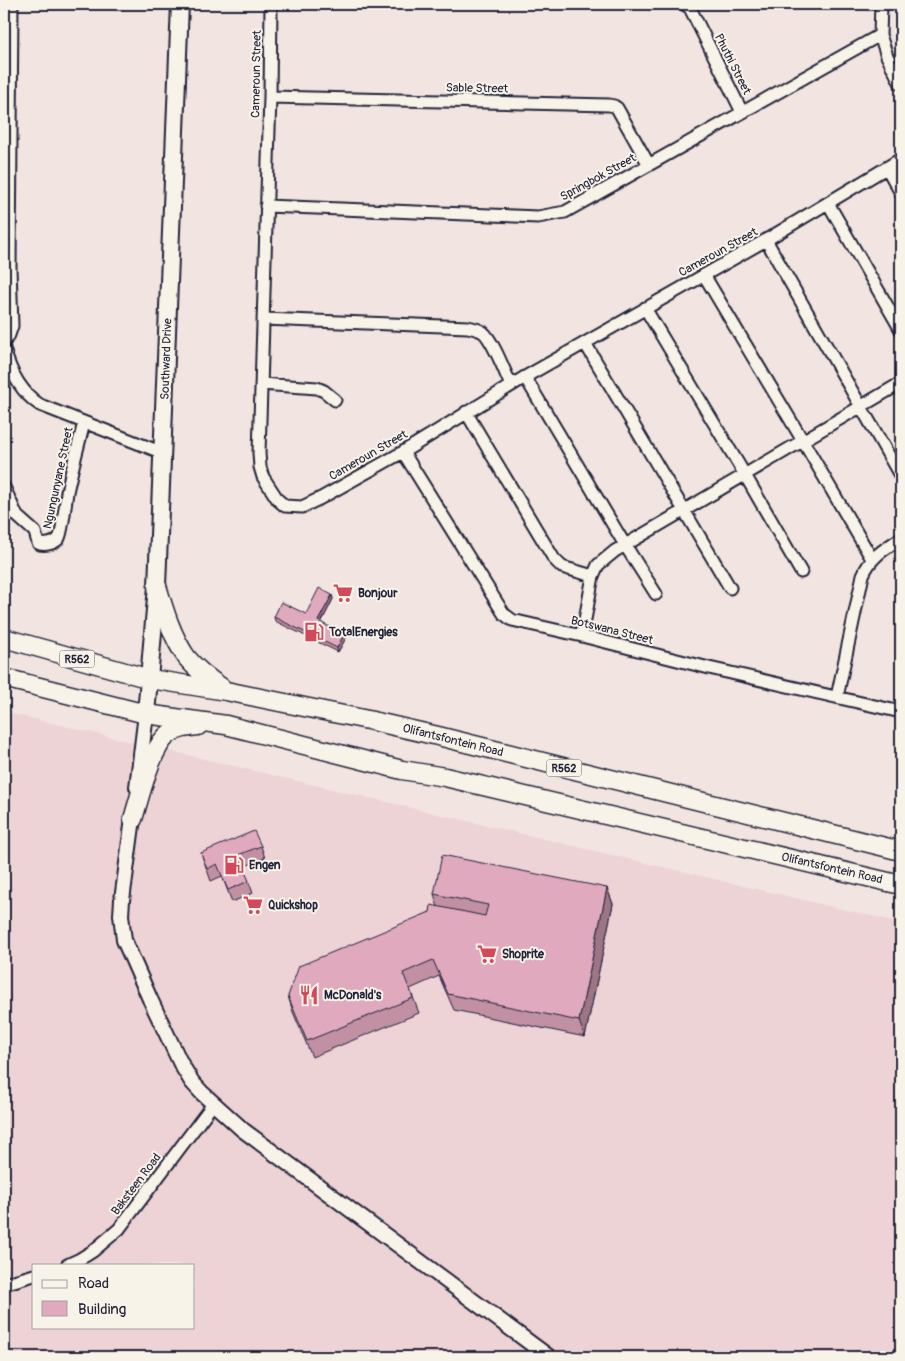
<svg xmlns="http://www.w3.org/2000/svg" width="905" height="1361" font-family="Pangolin,sans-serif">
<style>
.built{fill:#edd2d6;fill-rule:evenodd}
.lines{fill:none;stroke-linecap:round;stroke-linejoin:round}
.minor-casing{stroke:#22223b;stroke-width:15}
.tertiary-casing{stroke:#22223b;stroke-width:18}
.secondary-casing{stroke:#22223b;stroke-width:20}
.primary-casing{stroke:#22223b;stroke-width:21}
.minor{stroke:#f7f3e8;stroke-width:11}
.tertiary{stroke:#f7f3e8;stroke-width:14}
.secondary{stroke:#f7f3e8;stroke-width:16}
.primary{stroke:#f7f3e8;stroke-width:18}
.wall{fill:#c191a3;stroke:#22223b}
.shaded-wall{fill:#9d7685;stroke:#22223b}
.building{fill:#e0a9be;stroke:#22223b}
.labels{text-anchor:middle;stroke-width:4;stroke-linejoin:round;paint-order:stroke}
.shield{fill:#f7f3e8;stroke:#62616f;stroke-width:1}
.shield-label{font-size:11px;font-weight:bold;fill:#22223b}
.street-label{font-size:12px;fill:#22223b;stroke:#f7f3e8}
.poi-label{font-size:12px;font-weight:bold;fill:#22223b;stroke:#f7f3e8;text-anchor:start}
</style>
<rect width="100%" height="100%" fill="#f2e4e0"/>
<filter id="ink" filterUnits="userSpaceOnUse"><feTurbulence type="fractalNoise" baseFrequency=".02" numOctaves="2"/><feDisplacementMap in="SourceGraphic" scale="10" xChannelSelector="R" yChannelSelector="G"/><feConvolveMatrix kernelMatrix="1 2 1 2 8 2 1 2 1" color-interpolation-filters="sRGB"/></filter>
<g filter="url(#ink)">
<!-- built -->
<path class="built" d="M4 712 901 923V1357H4ZM34 1265H194V1327H34Z"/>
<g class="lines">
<defs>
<path id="minor" d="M271 4 270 97 259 453 260 467 263 477 278 500 285 506 302 507 321 498 403 452 525 377 766 240 901 159
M684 4 690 8 742 112
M881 4 880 35 887 56 901 84
M270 97 609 105 614 106 617 108 649 165
M887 168 901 193
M828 203 901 330
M266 206 538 217 565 212 880 35
M766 240 901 477
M704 275 803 441 872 559
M645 308 745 475 801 572
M263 319 468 327C473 328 478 329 483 332 493 340 505 373 511 385
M4 342 9 335 12 326 10 268 12 4
M585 343 730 588
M4 349C10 371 20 392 40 405L163 453
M525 377 625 545 656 594
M261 384 317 388 324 391 335 400
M466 412 554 559 562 567 593 576 582 636
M403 452 504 614 512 620 582 636 709 668 901 712
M4 487 17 516 35 532 38 543C43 546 55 544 59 538 62 534 66 500 67 492 72 469 78 446 84 423
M593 576 598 565 615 551 901 383
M837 697 863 575C871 556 885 549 901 538
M67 1265 80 1259 93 1251 119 1229 213 1104
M4 1284 34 1275"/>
<path id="tertiary" d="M137 787 146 714
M134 811 122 900 121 915 124 940 150 999 181 1064 192 1082 202 1093 243 1130 549 1357"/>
<path id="secondary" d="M146 714 157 586 180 4"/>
<path id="primary" d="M157 586C164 610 172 637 187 658 197 670 209 679 222 688
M4 638 150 679 226 691 368 720 438 736 901 851
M4 678 146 714 226 725 402 770 445 777 901 885
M133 819C140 797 151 747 169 734 178 728 188 727 198 726"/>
</defs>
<!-- minor casing -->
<use href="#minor" class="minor-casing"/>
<!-- tertiary casing -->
<use href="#tertiary" class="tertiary-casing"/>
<!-- secondary casing -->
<use href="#secondary" class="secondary-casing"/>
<!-- primary casing -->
<use href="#primary" class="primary-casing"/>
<!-- minor -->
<use href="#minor" class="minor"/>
<!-- tertiary -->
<use href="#tertiary" class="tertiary"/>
<!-- secondary -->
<use href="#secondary" class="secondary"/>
<!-- primary -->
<use href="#primary" class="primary"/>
</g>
<!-- wall -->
<path class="wall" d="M332 595 333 599 321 623 346 638 338 652 275 621 274 617 306 614Z
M261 846 265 858 243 867 253 893 232 902 222 876 211 881 201 853Z
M607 888 613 904 585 1037 454 1010 439 976 410 989 419 1013 312 1057 293 1012 288 996 438 907 434 894Z"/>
<!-- shaded-wall -->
<path class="shaded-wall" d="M332 595 333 599 320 625 318 621Z
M344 634 346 638 338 652 337 648Z
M607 888 613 904 585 1037 579 1021Z"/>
<!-- building -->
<path class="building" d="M319 588 332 595 318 621 344 634 337 648 274 617 281 602 306 614Z
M254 831 261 846 238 855 249 881 228 890 217 864 207 869 201 853Z
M442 855 607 888 579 1021 448 994 433 960 403 973 413 998 307 1041 288 996 299 966 430 912 431 905 485 916 488 905 434 894Z"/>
</g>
<!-- icons -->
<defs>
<symbol id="supermarket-bare" viewBox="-9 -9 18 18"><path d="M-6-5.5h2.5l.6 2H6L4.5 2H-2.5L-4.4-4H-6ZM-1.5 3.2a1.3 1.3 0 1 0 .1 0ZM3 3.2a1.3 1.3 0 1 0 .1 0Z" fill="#d1495b" stroke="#f7f3e8" stroke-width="2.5" paint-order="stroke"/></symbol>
<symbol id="fuel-bare" viewBox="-9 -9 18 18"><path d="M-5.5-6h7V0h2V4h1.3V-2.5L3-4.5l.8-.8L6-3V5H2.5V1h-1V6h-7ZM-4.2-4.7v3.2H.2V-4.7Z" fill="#d1495b" stroke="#f7f3e8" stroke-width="2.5" paint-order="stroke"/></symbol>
<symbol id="restaurant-bare" viewBox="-9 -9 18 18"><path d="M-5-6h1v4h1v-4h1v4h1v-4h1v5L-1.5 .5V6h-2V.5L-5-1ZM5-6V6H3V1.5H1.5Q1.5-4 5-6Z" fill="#d1495b" stroke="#f7f3e8" stroke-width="2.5" paint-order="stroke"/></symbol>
</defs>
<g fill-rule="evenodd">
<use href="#supermarket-bare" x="329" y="579" width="28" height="28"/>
<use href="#fuel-bare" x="300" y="618" width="28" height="28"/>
<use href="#fuel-bare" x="220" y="851" width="28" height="28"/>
<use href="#supermarket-bare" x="239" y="891" width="28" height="28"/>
<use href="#supermarket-bare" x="473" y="940" width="28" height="28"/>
<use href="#restaurant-bare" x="295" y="981" width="28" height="28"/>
</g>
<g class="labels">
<!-- shield labels -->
<g class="shield">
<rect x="59.5" y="650.5" width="35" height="17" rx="4"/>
<rect x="546.5" y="759.5" width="35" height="17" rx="4"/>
</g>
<g class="shield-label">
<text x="77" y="663">R562</text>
<text x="564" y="772">R562</text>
</g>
<!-- street labels -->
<g class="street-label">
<text transform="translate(733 64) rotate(63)" y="4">Phuthi Street</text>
<text transform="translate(256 74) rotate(-89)" y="4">Cameroun Street</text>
<text transform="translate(477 88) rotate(1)" y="4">Sable Street</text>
<text transform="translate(598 177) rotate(-29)" y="4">Springbok Street</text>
<text transform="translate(718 252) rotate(-29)" y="4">Cameroun Street</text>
<text transform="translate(166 359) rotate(-88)" y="4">Southward Drive</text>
<text transform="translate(368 455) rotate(-30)" y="4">Cameroun Street</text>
<text transform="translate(58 478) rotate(-78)" y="4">Ngungunyane Street</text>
<text transform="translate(612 630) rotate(14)" y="4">Botswana Street</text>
<text transform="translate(453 740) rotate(14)" y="4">Olifantsfontein Road</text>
<text transform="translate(832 868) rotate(13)" y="4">Olifantsfontein Road</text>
<text transform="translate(136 1184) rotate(-53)" y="4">Baksteen Road</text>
</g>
<!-- poi labels -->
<g class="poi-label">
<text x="358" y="597">Bonjour</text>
<text x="329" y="636">TotalEnergies</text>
<text x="249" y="869">Engen</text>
<text x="268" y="909">Quickshop</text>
<text x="502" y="958">Shoprite</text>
<text x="324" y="999">McDonald's</text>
</g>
</g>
<!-- margin -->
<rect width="905" height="1361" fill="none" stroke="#f7f3e8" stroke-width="20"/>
<rect x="10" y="10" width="885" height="1341" fill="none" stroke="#22223b" stroke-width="2" filter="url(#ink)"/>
<!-- legend -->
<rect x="32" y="1264" width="162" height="65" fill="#f7f3e8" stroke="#a29fa3"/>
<rect x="42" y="1280" width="25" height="8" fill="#f7f3e8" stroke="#a29fa3"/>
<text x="78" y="1288" font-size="15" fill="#22223b">Road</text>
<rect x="42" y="1301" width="25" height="15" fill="#e0a9be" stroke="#a29fa3"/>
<text x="78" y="1314" font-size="15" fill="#22223b">Building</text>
</svg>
